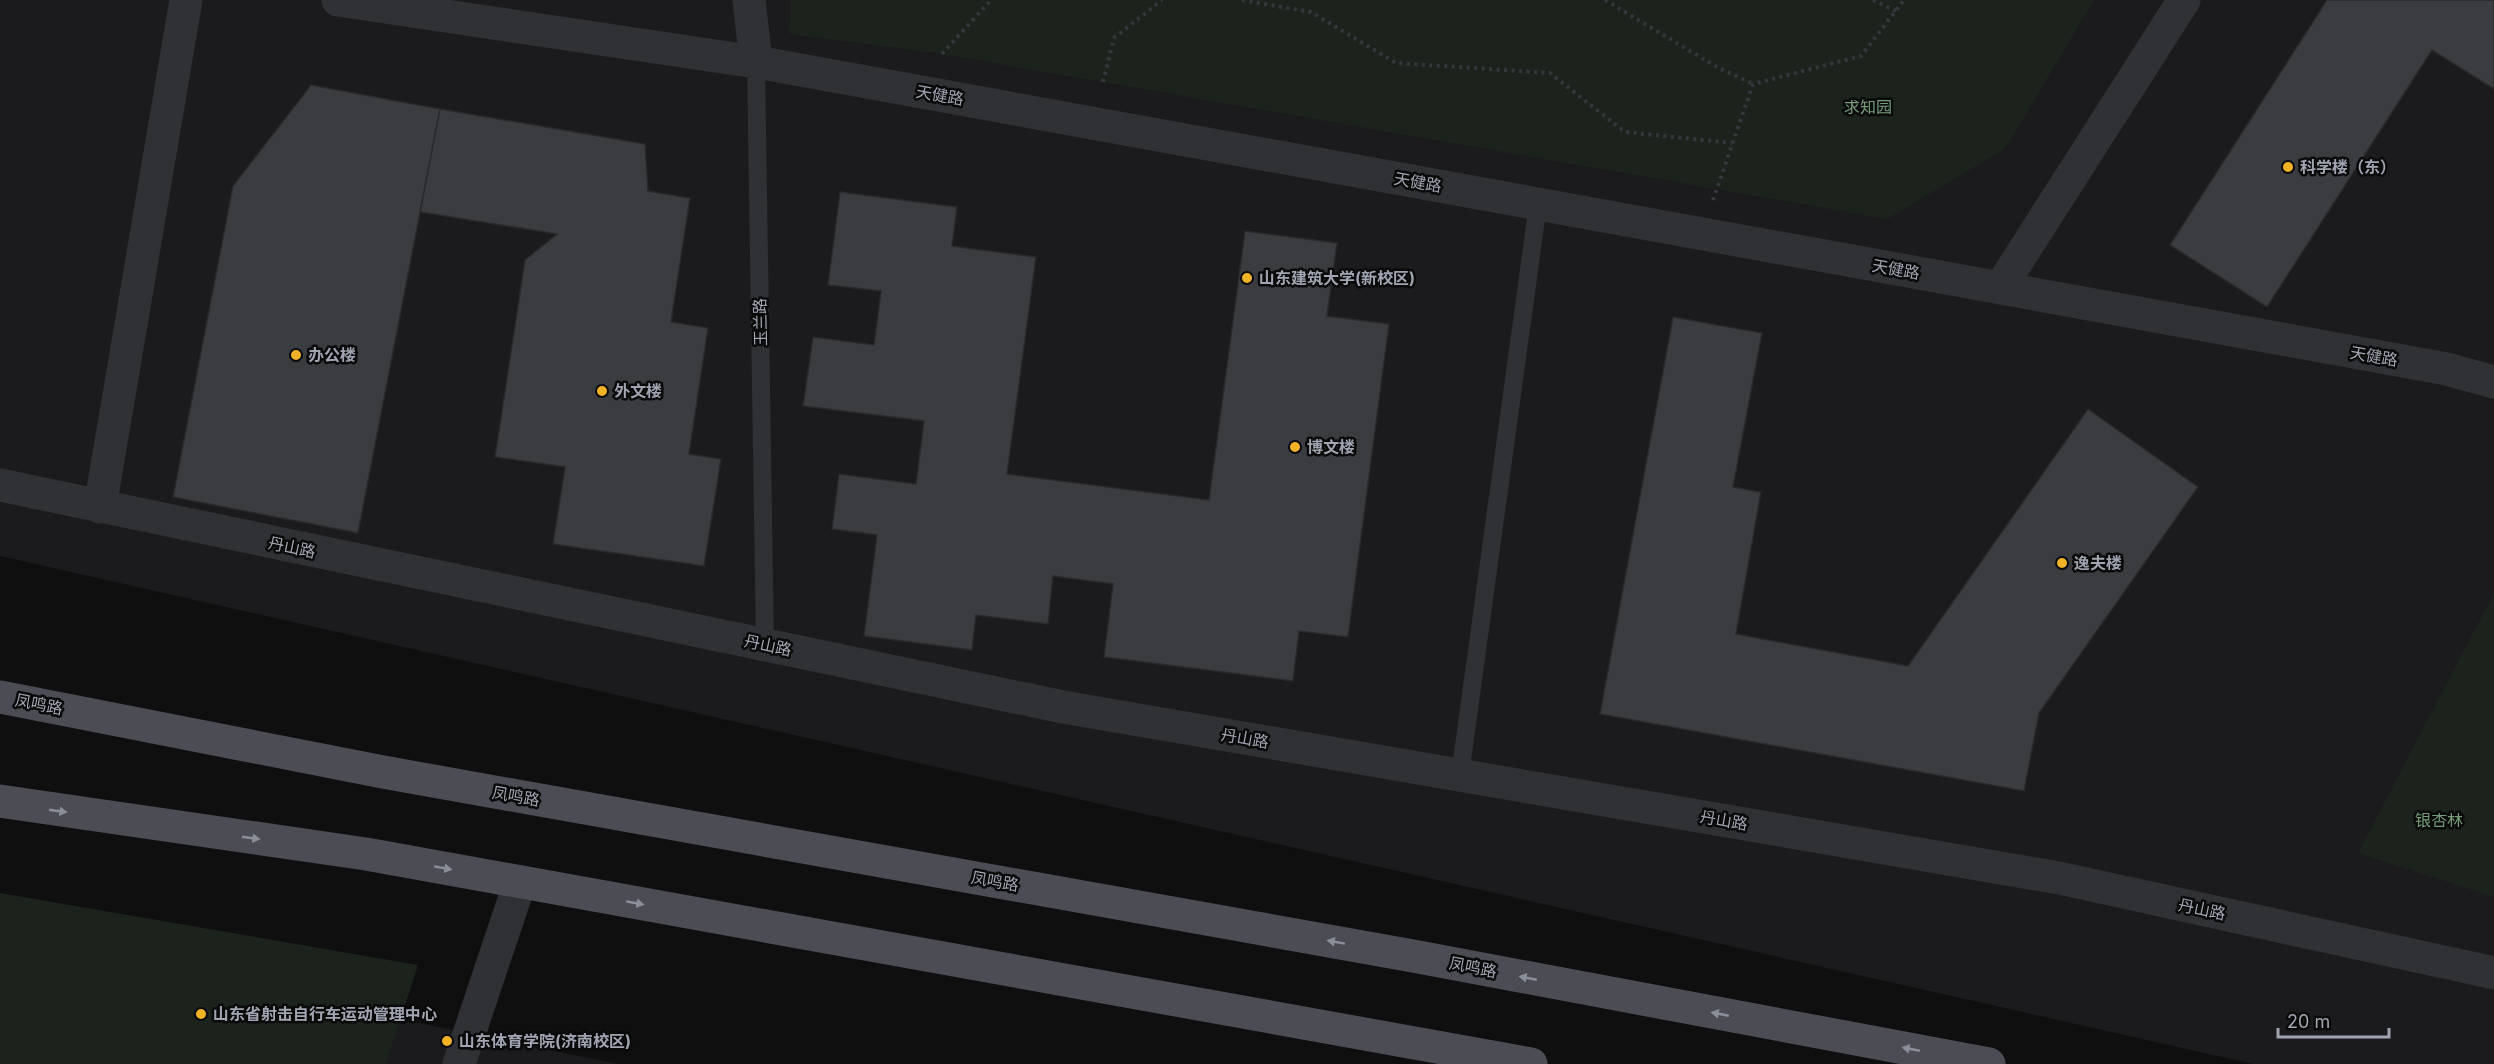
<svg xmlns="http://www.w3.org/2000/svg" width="2494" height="1064" font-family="Inter,'Noto Sans SC',sans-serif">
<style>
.built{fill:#1b1b1d}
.green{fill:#1b231c}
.building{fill:#3b3c40;stroke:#29292c;stroke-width:1.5}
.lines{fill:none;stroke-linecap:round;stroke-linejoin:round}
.path{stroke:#36373c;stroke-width:4;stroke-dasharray:3 4.5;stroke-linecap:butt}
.lane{stroke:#303135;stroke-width:18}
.street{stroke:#303135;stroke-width:33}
.primary{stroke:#4c4d54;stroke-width:33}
.oneway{fill:#8b8f9a}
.poi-dot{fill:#f1b226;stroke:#0a0a0b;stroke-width:2}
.labels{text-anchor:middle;stroke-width:5;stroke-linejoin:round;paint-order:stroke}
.street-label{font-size:16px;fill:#a0a5b1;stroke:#0a0a0b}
.park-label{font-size:16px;fill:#769d7a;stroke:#0a0a0b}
.poi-label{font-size:16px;font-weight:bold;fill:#a0a5b1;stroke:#0a0a0b;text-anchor:start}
</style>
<rect width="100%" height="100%" fill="#0f0f10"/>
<!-- built -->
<path class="built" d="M0 0H2494V1064H2253L0 556Z
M395 1018 618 1064H380Z"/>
<!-- green -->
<path class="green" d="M791 0H2094L2005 149 1887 219 942 54 790 34Z
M2494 593V897L2358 853Z
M0 893 418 965 386 1064H0Z"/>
<!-- building -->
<path class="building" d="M2327 0H2494V89L2432 50 2267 307 2170 245Z
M311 85 440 109 358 533 173 497 233 186Z
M440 109 645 144 648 191 690 198 671 322 708 328 689 454 721 459 704 566 553 544 565 467 495 457 525 260 557 234 420 212Z
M840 192 957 207 952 246 1036 257 1007 474 1209 500 1245 231 1337 243 1327 316 1389 324 1348 637 1299 631 1293 681 1104 657 1113 584 1053 576 1048 624 976 615 972 650 864 636 877 535 832 529 839 474 916 484 924 421 803 406 813 337 874 345 881 291 828 285Z
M1673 317 1762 333 1733 487 1761 492 1736 634 1908 666 2088 409 2198 487 2039 713 2024 791 1600 714Z"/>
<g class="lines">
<!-- path -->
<path class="path" d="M1242 0 1311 12 1396 63 1550 73 1625 132 1732 143
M1605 0 1715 66 1753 84
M1873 0 1896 11
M942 54 991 0
M1103 82 1114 38 1162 0
M1713 200 1753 84 1861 56 1904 0"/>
<!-- lane -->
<path class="lane" d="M756 62 765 645
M1460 775 1538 204"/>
<!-- street -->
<path class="street" d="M338 0 756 62 2447 369 2494 382
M749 0 756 62
M2000 288 2184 0
M0 485 1063 707 2059 878 2494 973
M100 507 186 0
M459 1064 520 882"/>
<!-- primary -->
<path class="primary" d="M0 697 383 772 1413 956 1989 1064
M0 801 366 854 1531 1064"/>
</g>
<!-- one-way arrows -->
<defs><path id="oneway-solid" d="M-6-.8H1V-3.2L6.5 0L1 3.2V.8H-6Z" transform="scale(1.5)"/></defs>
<g class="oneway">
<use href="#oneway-solid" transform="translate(58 811) rotate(8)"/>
<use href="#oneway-solid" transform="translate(251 838) rotate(8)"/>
<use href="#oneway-solid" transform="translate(443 868) rotate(10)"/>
<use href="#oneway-solid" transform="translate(635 903) rotate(10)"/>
<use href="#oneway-solid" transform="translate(1336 942) rotate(-170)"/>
<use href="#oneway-solid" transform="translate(1528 978) rotate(-169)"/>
<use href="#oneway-solid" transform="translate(1720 1014) rotate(-169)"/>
<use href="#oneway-solid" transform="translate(1911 1049) rotate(-169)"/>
</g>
<!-- markers -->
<g class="poi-dot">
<circle cx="2288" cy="167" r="6"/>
<circle cx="1247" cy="278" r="6"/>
<circle cx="296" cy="355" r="6"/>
<circle cx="602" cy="391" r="6"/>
<circle cx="1295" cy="447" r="6"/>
<circle cx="2062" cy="563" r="6"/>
<circle cx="201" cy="1014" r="6"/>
<circle cx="447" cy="1041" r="6"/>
</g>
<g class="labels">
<!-- street labels -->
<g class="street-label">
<text transform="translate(940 95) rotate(10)" y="6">天健路</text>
<text transform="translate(1418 182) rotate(10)" y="6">天健路</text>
<text transform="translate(1896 269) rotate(10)" y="6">天健路</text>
<text transform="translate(760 322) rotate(-91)" y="6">玉兰路</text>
<text transform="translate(2374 356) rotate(10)" y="6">天健路</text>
<text transform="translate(292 547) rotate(12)" y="6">丹山路</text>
<text transform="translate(768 645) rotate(12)" y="6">丹山路</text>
<text transform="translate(39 704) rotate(11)" y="6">凤鸣路</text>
<text transform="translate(1245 738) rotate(10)" y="6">丹山路</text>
<text transform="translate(516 796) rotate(10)" y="6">凤鸣路</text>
<text transform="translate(1724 820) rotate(10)" y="6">丹山路</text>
<text transform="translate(995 881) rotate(10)" y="6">凤鸣路</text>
<text transform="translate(2202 909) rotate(12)" y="6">丹山路</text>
<text transform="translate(1473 967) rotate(11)" y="6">凤鸣路</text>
</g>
<!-- park labels -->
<g class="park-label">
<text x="1868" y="113">求知园</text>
<text x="2439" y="826">银杏林</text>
</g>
<!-- poi labels -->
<g class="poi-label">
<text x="2300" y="173">科学楼（东）</text>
<text x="1259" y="284">山东建筑大学(新校区)</text>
<text x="308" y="361">办公楼</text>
<text x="614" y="397">外文楼</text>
<text x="1307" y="453">博文楼</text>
<text x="2074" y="569">逸夫楼</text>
<text x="213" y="1020">山东省射击自行车运动管理中心</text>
<text x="459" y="1047">山东体育学院(济南校区)</text>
</g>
</g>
<!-- scale -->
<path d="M2278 1028v9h111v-9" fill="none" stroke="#a0a5b1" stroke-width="3"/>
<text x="2287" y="1028" font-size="18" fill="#a0a5b1" stroke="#0a0a0b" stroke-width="4.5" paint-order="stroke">20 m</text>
</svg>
